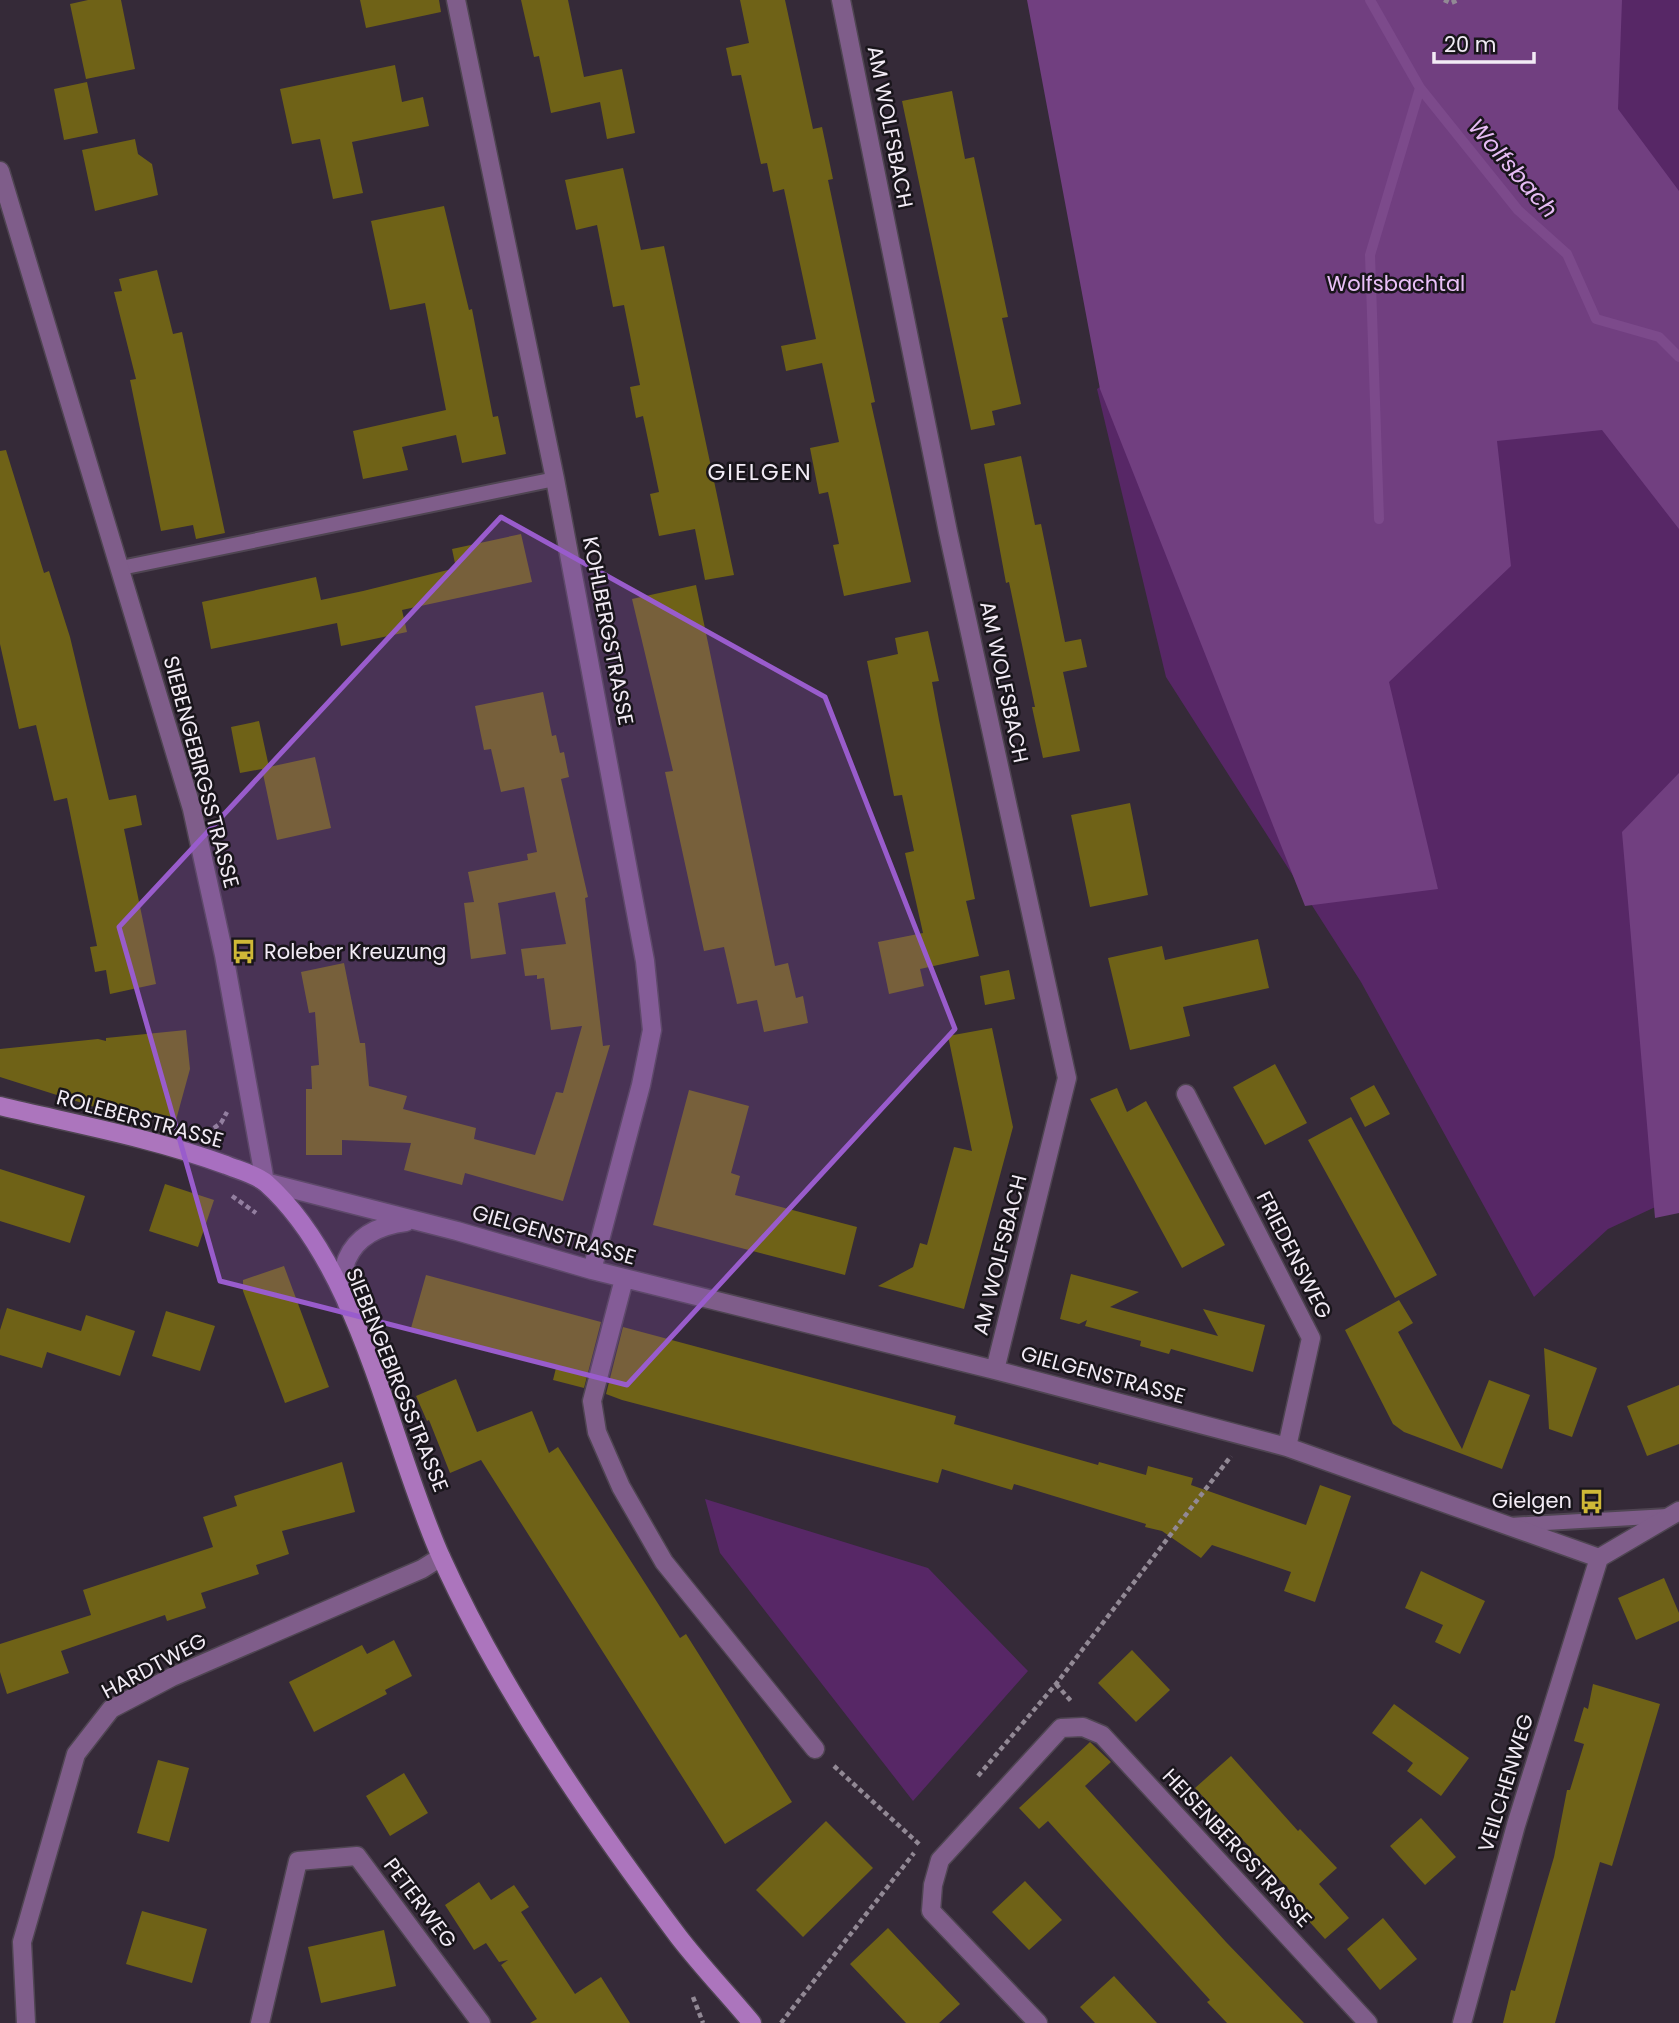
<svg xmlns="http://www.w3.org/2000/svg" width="1679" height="2023" font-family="Poppins,sans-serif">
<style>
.green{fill:#572766}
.forest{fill:#713f80}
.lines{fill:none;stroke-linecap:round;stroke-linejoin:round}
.stream{stroke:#7c4a8b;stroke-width:10}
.building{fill:#6f6217}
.lane-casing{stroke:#4f4552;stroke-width:18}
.street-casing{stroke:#4f4552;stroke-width:21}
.secondary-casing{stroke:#4f4552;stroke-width:21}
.path{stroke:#928995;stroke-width:4.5;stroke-dasharray:5 3.5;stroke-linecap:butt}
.lane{stroke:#7f5d8a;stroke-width:14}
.street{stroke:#7f5d8a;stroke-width:18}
.secondary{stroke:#ac75bd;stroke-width:18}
.marked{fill:#995ccc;fill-opacity:0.2;stroke:#995ccc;stroke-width:5;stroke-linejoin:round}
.labels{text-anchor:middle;stroke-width:5;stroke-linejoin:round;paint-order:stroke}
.street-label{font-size:21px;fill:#f2ebf5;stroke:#19151b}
.park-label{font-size:21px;fill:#eac0f8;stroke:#19151b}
.poi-label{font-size:21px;fill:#f2ebf5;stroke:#19151b;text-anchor:start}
.water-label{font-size:23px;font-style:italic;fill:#e6bcf4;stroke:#19151b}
.neighbourhood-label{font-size:23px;letter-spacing:2px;fill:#f2ebf5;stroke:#19151b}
</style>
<rect width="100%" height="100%" fill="#352a38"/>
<!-- green -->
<path class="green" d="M1066 0H1679V1196L1608 1229 1534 1297 1361 982 1166 677 1097 389 1124 371Z
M705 1499 928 1568 1028 1671 913 1801 720 1553Z"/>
<!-- forest -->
<path class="forest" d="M1027 0H1622L1618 109 1679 191V529L1602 430 1497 441 1511 566 1389 682 1438 889 1305 906 1100 389Z
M1679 773V1213L1655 1218 1622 832Z"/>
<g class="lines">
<!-- stream -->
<path class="stream" d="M1370 0 1420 88 1518 210 1567 254 1596 319 1659 337 1679 357
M1379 519 1370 255 1420 88"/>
</g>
<!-- building -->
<path class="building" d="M88 0H121L135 69 86 79 70 4Z
M360 0H439L441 12 366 28Z
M521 0H568L584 77 622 69 635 133 607 139 600 102 551 113 539 56 534 57Z
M740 0H785L813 129 822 127 833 179 828 180 875 402 871 403 911 582 844 596 833 545 839 544 828 492 819 494 810 448 839 442 822 363 786 371 781 346 816 339 784 189 773 192 767 163 761 164 741 75 732 76 726 48 749 43Z
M395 65 402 102 423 97 429 126 352 142 363 193 333 199 320 139 292 144 280 89Z
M87 82 98 133 64 140 54 89Z
M952 91 965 159 974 157 1008 317 1002 318 1021 404 992 411 995 425 971 430 902 101Z
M135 139 138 154 152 164 158 195 95 211 82 150Z
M623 168 641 250 664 246 734 575 705 580 695 529 659 536 650 494 659 492 643 416 636 418 630 387 640 385 624 305 613 307 597 225 576 230 565 180Z
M444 206 469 310 472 309 493 417 498 416 506 454 462 463 456 435 402 447 408 470 363 479 353 431 446 410 425 303 390 310 371 221Z
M157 270 173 334 182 332 225 533 196 539 193 525 161 531 130 380 136 379 114 292 122 291 119 279Z
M6 450 44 573 49 571 70 637 109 800 136 795 142 825 124 829 156 984 110 994 106 970 95 972 90 947 97 946 67 798 54 801 36 725 19 729 0 644V451Z
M1021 456 1035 525 1041 524 1065 642 1081 639 1087 667 1063 672 1080 751 1043 758 1032 707H1035L1009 582 1006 583 984 464Z
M521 534 532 582 402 610 407 632 341 646 337 623 211 649 202 602 316 577 321 600 363 591 456 568 452 549Z
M696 585 775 966 788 963 796 998 803 996 808 1023 764 1032 757 1000 737 1004 724 947 704 951 665 772 673 771 632 599Z
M928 631 939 681 932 682 939 720 975 899 966 901 979 956 920 969 924 986 889 994 878 942 923 933 905 853 914 851 902 795 894 796 867 661 898 654 895 638Z
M543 692 552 736 556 735 560 753 564 752 569 777 561 779 588 897 585 898 603 1046 610 1045 563 1201 465 1173 462 1185 404 1170 411 1143 342 1140V1155H306V1089H312L311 1066 319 1065 315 1012 309 1013 301 972 344 963 360 1043H365L369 1086 407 1096 403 1109 476 1128 474 1139 535 1155 556 1092 563 1093 582 1026 551 1030 544 978 537 979V975L525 976 521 949 566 944 555 892 498 903 506 954 471 959 464 903 474 902 468 872 528 860 527 854 537 852 524 787 501 792 491 749 484 750 475 706Z
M259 721 269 767 315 757 331 828 277 840 262 769 240 773 234 743 231 727Z
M1130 803 1148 895 1090 907 1071 815Z
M1258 939 1269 988 1183 1007 1190 1036 1130 1050 1108 958 1162 946 1165 960Z
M1009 970 1015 999 985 1005 980 976Z
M992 1028 1013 1127 964 1309 878 1286 913 1267 920 1243 927 1245 954 1147 972 1151 948 1036Z
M186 1030 190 1069 176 1120 103 1102 101 1109 0 1077V1049L98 1039 106 1041V1038Z
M1275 1064 1307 1123 1265 1145 1233 1087Z
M1374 1085 1390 1114 1365 1127 1350 1098Z
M1117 1088 1127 1112 1146 1101 1225 1245 1182 1268 1090 1099Z
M689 1090 749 1106 731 1173 740 1176 735 1195 857 1227 845 1275 653 1225Z
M1351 1117 1437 1275 1395 1298 1308 1140Z
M0 1169 85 1196 70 1243 0 1221Z
M165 1184 214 1200 198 1247 149 1231Z
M284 1266 329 1387 285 1403 243 1291V1280Z
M1071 1274 1139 1292 1110 1307 1218 1336 1203 1309 1265 1325 1253 1372 1171 1349 1169 1354 1140 1346 1141 1341 1085 1326 1087 1320 1079 1324 1060 1319Z
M426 1275 601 1322 584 1388 553 1380 556 1368 411 1328Z
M1399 1300 1413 1323 1398 1332 1462 1449 1489 1380 1530 1395 1502 1469 1404 1432 1393 1424 1345 1330Z
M7 1308 81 1331 86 1315 135 1331 120 1376 47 1352 42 1368 0 1355V1330Z
M166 1311 215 1326 200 1371 152 1356Z
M623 1327 956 1416 954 1424 1098 1465 1099 1462 1146 1475 1148 1466 1193 1478 1191 1485 1306 1525 1320 1485 1351 1496 1315 1602 1284 1591 1291 1572 1212 1545 1201 1558 1162 1531 1145 1527 1146 1524 1014 1484 1012 1490 942 1469 938 1483 622 1400 606 1394Z
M1544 1348 1597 1368 1572 1437 1549 1429Z
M456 1379 477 1432 532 1411 549 1453 558 1447 680 1638 686 1634 792 1802 725 1844 481 1460 450 1473 429 1420 427 1421 416 1396Z
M1679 1385V1444L1647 1456 1627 1406Z
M342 1462 355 1512 282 1531 289 1554 256 1565 259 1574 201 1593 206 1608 167 1621 165 1615 61 1651 69 1673 7 1694 0 1672V1644L91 1615 83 1590 213 1547 203 1517 237 1506 234 1496Z
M1421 1571 1485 1601 1460 1654 1435 1642 1443 1625 1405 1608Z
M1664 1578 1679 1613V1621L1636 1640 1618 1598Z
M394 1640 412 1676 385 1690 387 1694 314 1732 289 1682 362 1645 367 1654Z
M1132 1650 1170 1690 1136 1722 1098 1683Z
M1593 1684 1660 1704 1612 1866 1600 1862 1555 2023H1503L1511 1990 1515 1991 1554 1857 1567 1790H1570L1584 1744 1574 1741 1584 1707 1588 1709Z
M1394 1704 1469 1758 1441 1796 1407 1771 1413 1763 1372 1733Z
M1090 1742 1111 1762 1085 1786 1226 1942 1304 2023H1227L1207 2002 1210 2000 1048 1821 1039 1829 1019 1808Z
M1231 1756 1298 1831 1300 1829 1337 1868 1319 1884 1349 1918 1325 1939 1297 1908 1302 1904 1195 1788Z
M158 1760 189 1768 169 1842 137 1833Z
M404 1773 428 1813 390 1836 366 1796Z
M1421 1818 1456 1857 1425 1885 1390 1846Z
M826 1821 873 1868 803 1937 756 1890Z
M1025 1881 1062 1920 1029 1950 992 1912Z
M479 1882 491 1900 514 1885 529 1907 521 1912 575 1994 601 1977 630 2023H530L537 2019 501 1965 508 1960 499 1962 486 1943 474 1950 445 1905Z
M142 1911 207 1929 192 1983 126 1964Z
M1383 1918 1417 1959 1380 1990 1347 1949Z
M888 1928 960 2004 939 2023H906L850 1964Z
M384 1930 396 1986 321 2003 308 1947Z
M1114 1976 1157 2023H1095L1080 2007Z"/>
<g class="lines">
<defs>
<path id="lane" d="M121 568 555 479
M1510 1525 1668 1516"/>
<path id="street" d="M456 0 555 479 645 961 652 1030 641 1085 592 1270
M841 0 948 532 1067 1078 995 1370
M0 171 192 809 224 955 265 1182 457 1231 592 1270 995 1370 1287 1447 1599 1558 1679 1511
M1186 1094 1311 1338 1287 1447
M624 1279 592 1401 597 1432 621 1487 664 1562 815 1749
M347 1304C347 1291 342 1270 347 1259 358 1234 382 1225 406 1222
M26 2023 22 1942 76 1754 111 1709 172 1677 422 1569 441 1557
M260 2023 298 1861 357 1856 481 2023
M1038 2023 931 1911 933 1885 940 1860 1061 1728 1083 1727 1102 1735 1368 2023
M1462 2023 1516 1825 1599 1558"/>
<path id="secondary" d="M0 1106C75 1124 153 1138 226 1165 238 1170 255 1174 266 1183 361 1268 390 1443 441 1557 501 1690 591 1820 678 1936 701 1966 728 1994 752 2023"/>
</defs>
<!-- lane casing -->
<use href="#lane" class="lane-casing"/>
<!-- street casing -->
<use href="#street" class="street-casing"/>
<!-- secondary casing -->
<use href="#secondary" class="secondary-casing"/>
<!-- path -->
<path class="path" d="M1444 0 1451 3 1458 0
M207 1133 221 1123 227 1112
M232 1196 256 1213
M1056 1684 1071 1701
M834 1766 920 1845
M978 1776 1056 1684 1231 1456
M693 1997 703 2023
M781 2023 914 1853"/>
<!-- lane -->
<use href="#lane" class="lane"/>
<!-- street -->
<use href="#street" class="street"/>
<!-- secondary -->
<use href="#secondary" class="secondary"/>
</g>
<!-- marked area -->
<path class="marked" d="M501 517 825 697 955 1029 627 1385 220 1281 119 927Z"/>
<!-- icons -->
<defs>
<symbol id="bus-bare" viewBox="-9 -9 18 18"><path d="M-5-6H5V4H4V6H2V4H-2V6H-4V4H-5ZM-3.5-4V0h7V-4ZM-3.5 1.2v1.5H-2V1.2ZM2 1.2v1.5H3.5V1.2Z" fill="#cfb837" stroke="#19151b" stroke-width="2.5" paint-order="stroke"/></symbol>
</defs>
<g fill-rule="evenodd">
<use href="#bus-bare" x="226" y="934" width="35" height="35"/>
<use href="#bus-bare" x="1574" y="1484" width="35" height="35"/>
</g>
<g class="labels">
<!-- street labels -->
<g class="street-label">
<text transform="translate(890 127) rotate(79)" y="7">AM WOLFSBACH</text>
<text transform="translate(608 631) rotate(79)" y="7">KOHLBERGSTRASSE</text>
<text transform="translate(1004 682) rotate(78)" y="7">AM WOLFSBACH</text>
<text transform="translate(201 772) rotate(75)" y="7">SIEBENGEBIRGSSTRASSE</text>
<text transform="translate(140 1119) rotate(15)" y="7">ROLEBERSTRASSE</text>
<text transform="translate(554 1235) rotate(16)" y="7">GIELGENSTRASSE</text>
<text transform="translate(1000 1255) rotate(-76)" y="7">AM WOLFSBACH</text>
<text transform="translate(1294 1255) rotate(63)" y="7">FRIEDENSWEG</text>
<text transform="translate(1103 1375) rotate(15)" y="7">GIELGENSTRASSE</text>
<text transform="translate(397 1380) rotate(68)" y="7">SIEBENGEBIRGSSTRASSE</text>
<text transform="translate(154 1666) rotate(-28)" y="7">HARDTWEG</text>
<text transform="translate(1506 1783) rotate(-73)" y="7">VEILCHENWEG</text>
<text transform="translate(1237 1848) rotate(47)" y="7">HEISENBERGSTRASSE</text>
<text transform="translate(420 1903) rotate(53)" y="7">PETERWEG</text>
</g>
<!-- park labels -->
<g class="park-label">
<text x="1396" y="291">Wolfsbachtal</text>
</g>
<!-- poi labels -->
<g class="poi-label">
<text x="264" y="959">Roleber Kreuzung</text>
<text x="1572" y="1508" text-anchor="end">Gielgen</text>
</g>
<!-- water labels -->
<g class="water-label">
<text transform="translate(1513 168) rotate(49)" y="8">Wolfsbach</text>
</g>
<!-- neighbourhood labels -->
<g class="neighbourhood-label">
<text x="760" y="480">GIELGEN</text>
</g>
</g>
<!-- scale -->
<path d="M1434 52v10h100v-10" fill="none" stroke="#f2ebf5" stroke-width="3.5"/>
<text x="1444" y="52" font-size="21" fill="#f2ebf5" stroke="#19151b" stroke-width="5" paint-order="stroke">20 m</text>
</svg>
